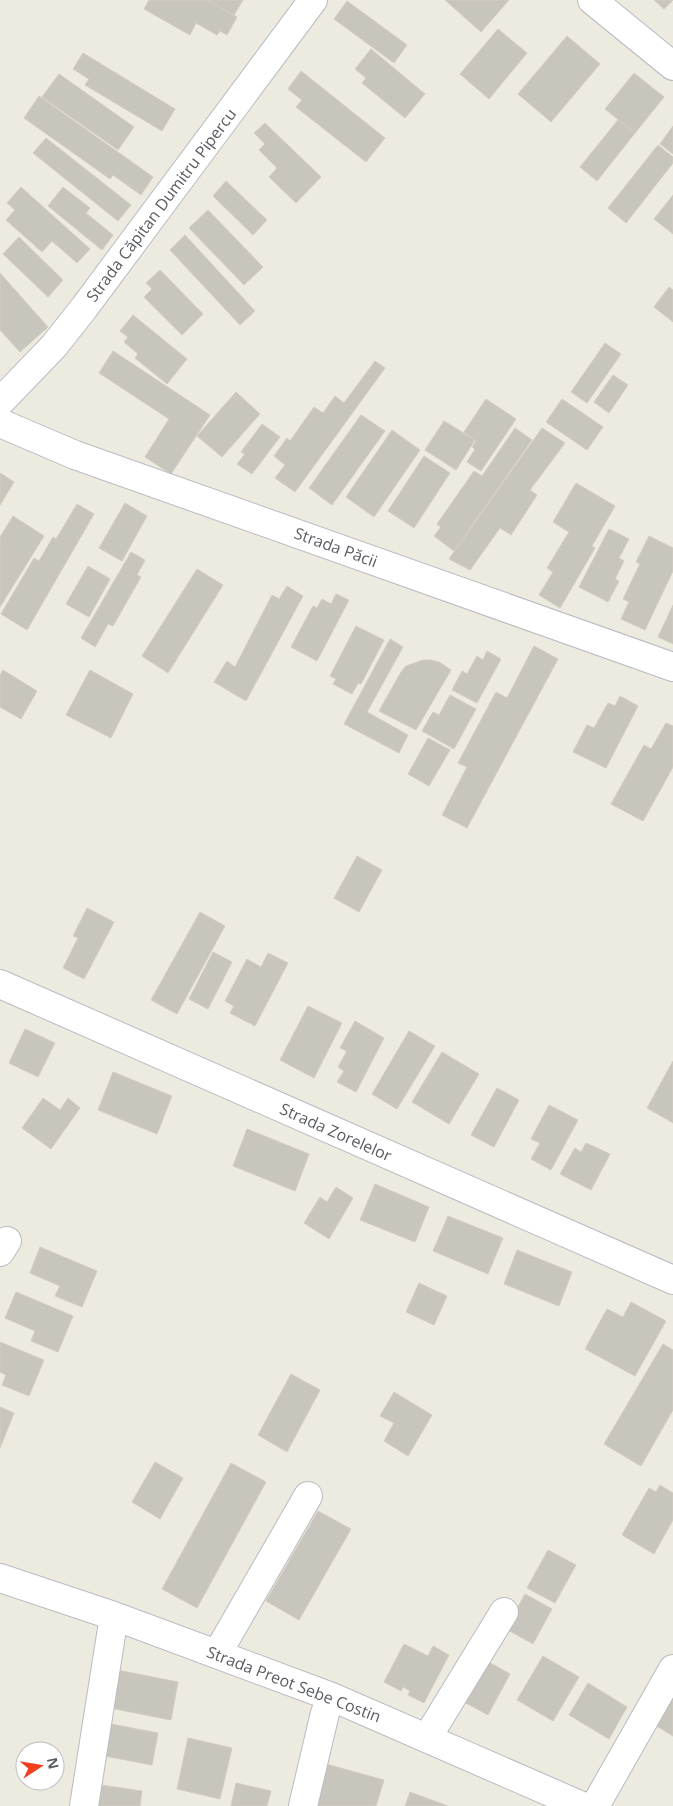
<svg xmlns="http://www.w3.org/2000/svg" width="673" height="1806" font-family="'Open Sans',sans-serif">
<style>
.building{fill:#c8c5bd;stroke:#d2cdbe}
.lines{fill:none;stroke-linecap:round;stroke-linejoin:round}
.minor-casing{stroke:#b8bbc0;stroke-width:30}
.minor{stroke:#fff;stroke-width:28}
.labels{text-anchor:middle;stroke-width:4;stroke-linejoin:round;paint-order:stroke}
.street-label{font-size:16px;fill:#595d62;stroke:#fff}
</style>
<rect width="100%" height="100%" fill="#edebe0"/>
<!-- building -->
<path class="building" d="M149 0H207L237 17 227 35 220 31 217 35 196 23 190 35 144 9Z
M207 0H243L234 15Z
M445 0H509L481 32Z
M654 0H673L664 9Z
M347 1 407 45 394 63 334 19Z
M498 29 527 53 489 99 460 74Z
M567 36 600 64 551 122 518 94Z
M371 49 425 94 405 118 362 83 366 78 355 69Z
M83 53 175 109 162 131 85 85 89 79 73 69Z
M301 71 385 138 366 162 296 107 302 100 288 89Z
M634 73 664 97 635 133 605 109Z
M59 74 134 127 118 150 42 97Z
M39 96 153 177 141 195 113 175 110 179 24 118Z
M618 120 635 133 597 181 580 167Z
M265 123 321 177 296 203 269 177 277 168 259 150 265 144 254 133Z
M673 126V154L660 144Z
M46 138 131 205 118 221 33 153Z
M658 145 673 157V163L626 223 608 208Z
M226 181 267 220 253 235 213 196Z
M21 187 90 249 77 263 52 241 42 252 6 220 15 210 7 203Z
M63 187 90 208 86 213 113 235 102 250 48 206Z
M673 195V234L654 219Z
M208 210 263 267 244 285 189 228Z
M185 235 255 311 240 325 170 250Z
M19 237 63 280 48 297 3 254Z
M160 270 203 314 182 335 144 297 152 289 146 283Z
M0 273 48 327 20 352 0 330Z
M669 287 673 290V322L654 307Z
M133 315 187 359 167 384 135 358 138 354 124 342 128 337 120 331Z
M605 343 621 354 587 403 571 392Z
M113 351 210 415 171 474 145 457 169 419 99 373Z
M375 361 385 368 295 492 275 478 285 465 274 456 287 438 290 441 314 407 323 413 335 396 344 403Z
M613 375 628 385 609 413 594 402Z
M236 392 260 414 222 457 197 436Z
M486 399 516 419 481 471 467 462 475 449 472 447 476 441 464 432Z
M562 399 603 427 587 450 546 422Z
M361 415 385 431 332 505 309 488Z
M444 421 475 440 456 470 425 450Z
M262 424 280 437 252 474 237 464 245 454 241 452Z
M515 428 532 440 454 551 434 536 441 527 437 524 474 471 482 476Z
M542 428 565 443 530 490 537 495 511 535 500 528 470 570 449 559Z
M392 430 420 450 374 517 346 497Z
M424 456 450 473 414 528 388 511Z
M0 473 14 482 0 505Z
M576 483 615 506 592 546 595 548 560 608 539 595 553 572 547 568 569 532 553 522Z
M125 503 147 516 122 561 99 548Z
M77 504 94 514 27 630 1 614 34 558 39 561 53 537 56 539Z
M13 516 44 536 0 607V537Z
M609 529 629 539 619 558 624 561 615 579 619 581 608 602 579 587Z
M649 536 673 548V571L645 630 621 619 629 602 623 599 640 564 636 562Z
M131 552 145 560 137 575 141 577 113 626 108 624 95 647 81 638Z
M88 566 110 579 89 617 66 604Z
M197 569 223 585 168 673 142 656Z
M287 586 303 596 246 701 214 682 227 661 235 667 272 595 279 599Z
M336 594 349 600 317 661 291 647 313 606 317 608 322 599 331 604Z
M673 605V644L658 637Z
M356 626 384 640 361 684 358 683 352 694 333 684 336 679 330 676Z
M390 639 403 647 367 712 408 735 399 753 344 724Z
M534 646 558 659 467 828 442 815 467 767 458 763 496 692 507 698Z
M487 651 501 659 477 703 452 690 462 671 467 674 477 656 483 660Z
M423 660H430L439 662 451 670 416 730 379 711 401 672 406 666Z
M3 670 37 691 21 719 0 707V675Z
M90 670 133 694 111 738 66 715Z
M450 695 476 709 454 749 422 731 433 712 439 715Z
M620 696 638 706 606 768 573 752 587 725 594 728 608 703 615 706Z
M666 723 673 726V767L643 821 611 804 644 745 651 749Z
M428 738 450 750 429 786 408 774Z
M357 856 382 870 359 912 334 898Z
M87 908 114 922 84 979 63 968 78 938 73 936Z
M200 912 225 926 177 1014 151 1000Z
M213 952 232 962 208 1009 189 999Z
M268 953 288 963 255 1026 230 1013 234 1006 225 1001 247 959 261 967Z
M308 1006 342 1023 314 1078 280 1060Z
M355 1021 384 1038 356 1092 337 1082 344 1071 338 1067 347 1051 340 1048Z
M25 1029 55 1043 38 1077 9 1063Z
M409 1031 435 1046 397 1109 372 1094Z
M442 1052 479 1074 449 1124 412 1102Z
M673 1061V1123L647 1108Z
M113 1072 172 1096 157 1134 98 1110Z
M497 1088 519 1100 494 1147 471 1135Z
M43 1098 60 1110 68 1098 80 1108 51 1149 22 1128Z
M549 1105 578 1120 551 1170 531 1159 540 1143 531 1139Z
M247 1129 309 1154 295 1191 233 1166Z
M586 1143 610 1154 591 1190 560 1174 575 1148 581 1152Z
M375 1184 429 1207 415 1242 360 1220Z
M336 1187 353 1198 329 1239 304 1223 320 1197 327 1202Z
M448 1216 503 1238 488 1274 433 1251Z
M40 1247 97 1271 82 1307 55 1296 60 1286 30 1273Z
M517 1250 572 1272 559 1306 504 1284Z
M419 1283 447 1296 434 1325 406 1312Z
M16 1292 73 1316 58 1352 31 1341 35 1331 5 1318Z
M631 1302 666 1321 635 1376 585 1349 607 1309 623 1317Z
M0 1342 44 1360 29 1396 2 1385 6 1375 0 1372Z
M663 1344 673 1350V1410L641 1466 604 1444Z
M291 1374 320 1390 287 1452 258 1435Z
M394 1392 432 1415 408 1456 384 1441 394 1423 380 1416Z
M0 1407 14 1413 0 1448Z
M155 1462 183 1478 160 1519 132 1502Z
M231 1463 266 1482 197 1608 162 1589Z
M660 1485 673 1493V1520L654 1554 622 1535 649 1488 656 1492Z
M318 1511 351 1529 299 1620 266 1601Z
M548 1550 576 1565 555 1603 527 1588Z
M525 1594 552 1609 533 1644 506 1629Z
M404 1644 428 1656 433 1646 449 1655 424 1703 408 1695 410 1691 403 1687 401 1691 384 1682Z
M543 1656 579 1677 553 1721 517 1700Z
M487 1661 510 1674 488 1715 464 1702Z
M117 1670 178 1682 171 1720 110 1708Z
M588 1683 627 1707 609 1739 569 1715Z
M673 1683V1736L650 1722Z
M111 1724 158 1733 152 1765 105 1756Z
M188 1738 232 1748 220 1799 177 1789Z
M326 1764 384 1780 376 1806H315Z
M236 1783 271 1791 267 1806H231Z
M94 1784 142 1791 140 1806H91Z
M410 1792 448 1806H405Z"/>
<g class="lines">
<defs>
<path id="minor" d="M592 0 673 66
M0 402 54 346 84 308 313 0
M0 423 75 455 673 667
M0 984 673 1280
M0 1252 7 1241
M0 1578 114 1616 332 1697 582 1806
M217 1654 308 1496
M427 1738 504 1612
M84 1806 114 1616
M303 1806 325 1713 332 1697
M595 1806 673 1669"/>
</defs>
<!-- minor casing -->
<use href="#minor" class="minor-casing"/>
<!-- minor -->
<use href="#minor" class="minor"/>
</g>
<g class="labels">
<!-- street labels -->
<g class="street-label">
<text transform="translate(161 205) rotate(-53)" y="6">Strada Căpitan Dumitru Pipercu</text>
<text transform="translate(336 547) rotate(20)" y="6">Strada Păcii</text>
<text transform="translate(336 1132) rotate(24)" y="6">Strada Zorelelor</text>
<text transform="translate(294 1684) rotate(21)" y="6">Strada Preot Sebe Costin</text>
</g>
</g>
<!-- north arrow -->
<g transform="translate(40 1766) rotate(78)"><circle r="24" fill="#ffffff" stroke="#bdbec0"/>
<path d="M0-4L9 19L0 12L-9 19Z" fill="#f33f20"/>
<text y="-8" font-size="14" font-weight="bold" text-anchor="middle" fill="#595d62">N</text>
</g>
</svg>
